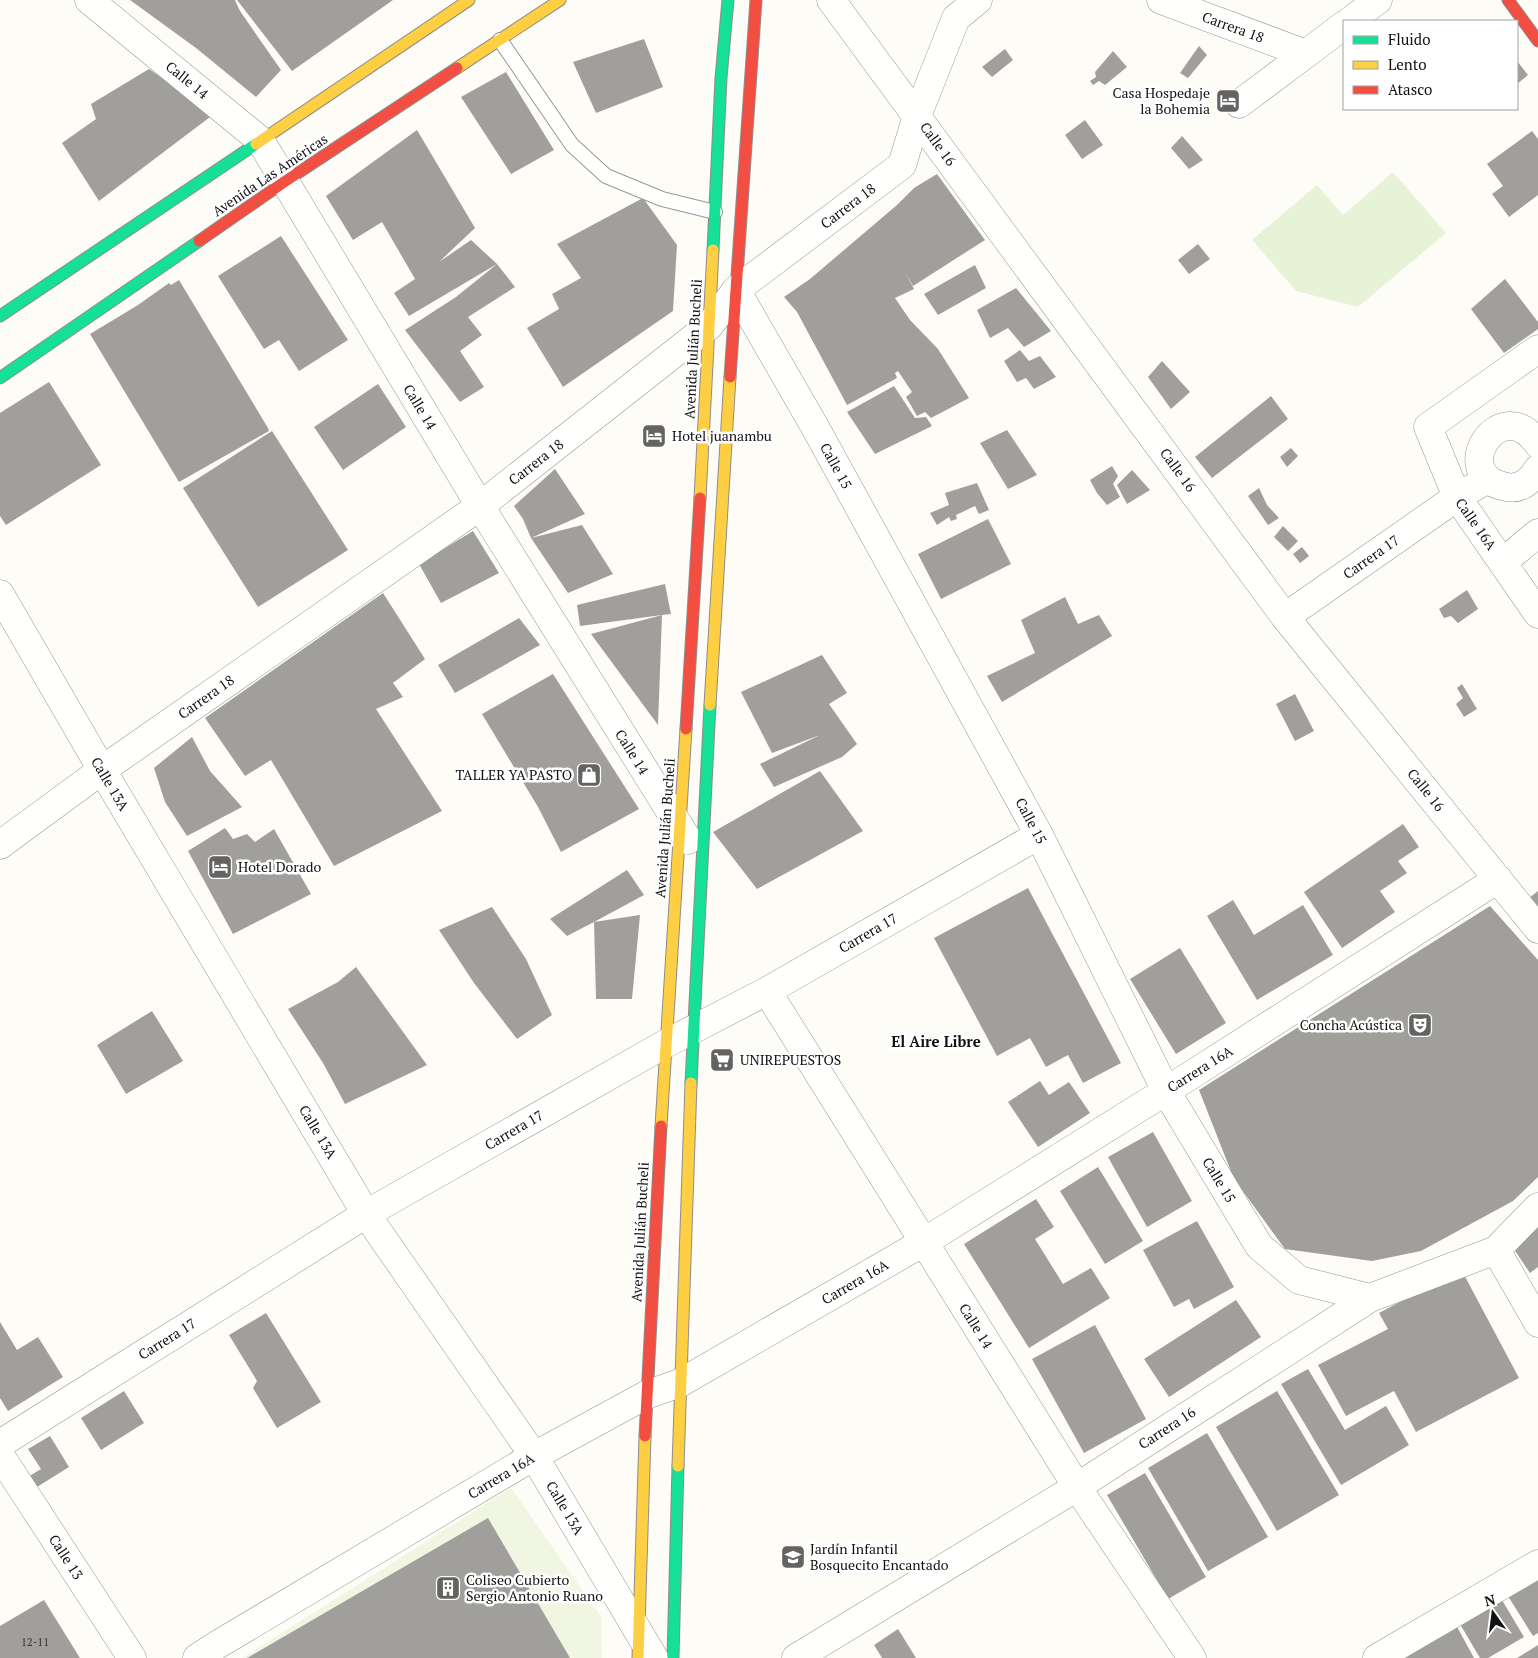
<svg xmlns="http://www.w3.org/2000/svg" width="1538" height="1658" font-family="'PT Serif',serif">
<style>
.green{fill:#e7f3d7}
.pitch{fill:#f0f6e1}
.building{fill:#a19f9c}
.lines{fill:none;stroke-linecap:round;stroke-linejoin:round}
.lane-casing{stroke:#979795;stroke-width:16}
.street-casing{stroke:#979795;stroke-width:29}
.fast-casing{stroke:#8e8d8b;stroke-width:13}
.slow-casing{stroke:#8e8d8b;stroke-width:13}
.jam-casing{stroke:#8e8d8b;stroke-width:13}
.lane{stroke:#fffffe;stroke-width:14}
.street{stroke:#fffffe;stroke-width:28}
.fast{stroke:#16e098;stroke-width:11}
.slow{stroke:#ffcf43;stroke-width:11}
.jam{stroke:#f24e42;stroke-width:11}
.labels{text-anchor:middle;stroke-width:5;stroke-linejoin:round;paint-order:stroke}
.number-label{font-size:11px;fill:#353434}
.street-label{font-size:14px;fill:#111;stroke:#fff}
.poi-label{font-size:14px;fill:#111;stroke:#fff;text-anchor:start}
.neighbourhood-label{font-size:15px;font-weight:bold;fill:#111;stroke:#fff}
</style>
<rect width="100%" height="100%" fill="#fdfcf7"/>
<!-- green -->
<path class="green" d="M1393 172 1446 233 1358 307 1296 291 1252 240 1317 185 1343 215Z"/>
<!-- pitch -->
<path class="pitch" d="M511 1488 601 1617 602 1658H242Z"/>
<!-- building -->
<path class="building" d="M130 0H235L240 11 281 70 256 97 196 48Z
M237 0H393L292 71Z
M644 39 663 87 596 113 573 62Z
M1199 46 1207 55 1188 78 1180 73Z
M1005 49 1013 60 992 77 982 67Z
M1113 51 1127 67 1105 85 1099 81 1093 85 1090 81 1096 77 1095 72Z
M1517 61 1528 75 1517 84Z
M149 69 214 114 99 201 62 143 96 119 91 104Z
M506 72 554 150 511 174 461 97Z
M1085 120 1103 145 1082 159 1065 135Z
M417 130 475 228 439 262 471 240 497 264 515 287 468 317 482 335 460 351 484 387 460 402 405 330 456 297 497 264 409 316 394 293 415 279 382 222 353 240 326 196Z
M1532 131 1538 139V195L1509 217 1492 194 1503 186 1487 164Z
M1182 136 1203 160 1189 169 1171 148Z
M937 174 985 240 913 286 905 272 914 289 895 298 910 320 938 349 969 398 931 418 925 412 917 416 906 397 912 392 898 371 895 373 897 378 847 405 797 312 784 297 810 279 897 205 914 188Z
M643 198 677 245 673 311 563 387 527 328 559 309 552 294 581 278 557 244Z
M281 236 348 340 299 371 279 340 264 349 218 276Z
M1198 244 1210 259 1189 274 1178 260Z
M975 265 986 288 938 315 924 294Z
M1505 279 1538 322V329L1504 353 1471 309Z
M179 280 268 428 269 431 179 482 90 334 138 305 169 283 171 285Z
M1016 288 1051 331 1024 347 1008 328 990 338 977 310Z
M1020 350 1029 361 1040 356 1056 377 1034 389 1026 378 1017 382 1004 361Z
M1162 361 1190 392 1171 409 1148 377Z
M49 382 101 465 6 525 0 516V413Z
M378 384 406 427 343 470 314 427Z
M894 386 915 418 926 417 932 426 875 454 847 412Z
M1271 396 1288 419 1212 478 1195 457Z
M1007 430 1037 475 1008 489 980 443Z
M272 431 348 550 258 607 183 488Z
M1291 448 1298 456 1287 467 1280 457Z
M1112 466 1118 476 1113 484 1120 497 1107 505 1097 493 1090 480Z
M555 469 585 514 531 538 523 519 514 506Z
M1132 470 1150 490 1127 504 1117 485Z
M977 483 989 510 979 514 975 506 956 515 957 519 951 521 949 517 937 525 930 513 949 505 945 493Z
M1259 488 1267 505 1279 518 1268 525 1248 496Z
M988 519 1011 564 941 599 918 554Z
M582 525 613 574 568 593 531 538Z
M1283 526 1298 541 1288 551 1274 537Z
M473 531 499 573 441 603 419 564Z
M1302 547 1309 556 1300 563 1293 554Z
M665 584 671 614 662 615 658 725 591 634 662 615 580 626 577 605Z
M1467 590 1478 609 1458 623 1451 616 1444 618 1439 609Z
M383 593 425 659 393 683 403 697 376 709 442 811 334 866 271 760 245 776 205 718Z
M1065 597 1078 624 1099 615 1112 636 1002 702 987 676 1035 653 1021 620Z
M519 618 540 645 455 693 438 665Z
M822 655 847 693 829 704 857 744 842 757 774 787 760 764 820 735 772 753 741 692Z
M553 674 639 809 561 852 538 807 482 714Z
M1462 684 1477 709 1464 717 1456 704 1463 698 1457 688Z
M1295 694 1314 731 1295 741 1276 704Z
M192 737 210 771 242 807 187 836 165 802 154 768Z
M820 771 863 831 757 889 713 832Z
M1403 824 1419 847 1398 861 1407 873 1380 891 1395 912 1342 948 1304 892Z
M225 828 233 839 247 834 255 842 274 829 311 894 233 934 188 851Z
M627 870 644 895 594 922 640 915 632 999H596L594 922 567 936 550 919Z
M1028 888 1121 1063 1083 1083 1068 1055 1046 1067 1030 1038 997 1056 934 938Z
M1538 891V907L1529 898Z
M1233 900 1254 935 1303 905 1333 955 1257 1000 1207 916Z
M1490 906 1538 960V1177L1513 1201 1421 1251 1372 1261 1285 1249 1234 1179 1199 1090Z
M492 907 526 959 552 1015 517 1039 474 983 439 930Z
M1180 948 1226 1023 1176 1054 1130 979Z
M356 967 427 1065 345 1104 323 1063 288 1009 338 982Z
M152 1011 183 1061 126 1094 97 1045Z
M1040 1081 1049 1095 1069 1082 1090 1113 1038 1147 1008 1102Z
M1153 1132 1192 1201 1147 1227 1108 1157Z
M1098 1167 1143 1241 1105 1264 1060 1191Z
M1036 1199 1054 1227 1035 1239 1063 1284 1091 1268 1110 1298 1029 1348 964 1244Z
M1197 1221 1234 1287 1194 1309 1189 1299 1174 1307 1143 1250Z
M1538 1227V1267L1530 1273 1511 1245Z
M1461 1269 1519 1378 1416 1432 1394 1391 1346 1416 1318 1365 1388 1329 1379 1313Z
M1236 1300 1261 1337 1169 1397 1144 1359Z
M266 1313 321 1402 277 1428 253 1388 257 1381 229 1335Z
M0 1322 17 1350 38 1337 63 1377 8 1411 0 1398Z
M1095 1325 1146 1419 1084 1453 1032 1359Z
M1308 1369 1345 1430 1386 1406 1409 1445 1341 1485 1281 1384Z
M124 1391 144 1423 101 1450 81 1418Z
M1277 1391 1339 1495 1277 1531 1216 1427Z
M1207 1433 1268 1537 1208 1571 1148 1468Z
M50 1436 69 1467 29 1492 23 1480 41 1469 28 1449Z
M1145 1473 1206 1577 1168 1599 1107 1495Z
M488 1518 570 1658H247Z
M1538 1573V1633L1533 1636 1506 1593Z
M1499 1595 1524 1637 1488 1658H1480L1457 1619Z
M44 1600 80 1658H0V1626Z
M1455 1623 1474 1658H1398Z
M898 1629 916 1658H882L874 1645Z
M1538 1645V1658H1517Z"/>
<g class="lines">
<defs>
<path id="lane" d="M500 40 572 145 606 176 662 199 715 212"/>
<path id="street" d="M89 0 260 140 480 506 688 840
M831 0 1285 617 1538 929
M1161 0 1306 54 1344 25
M1350 21 1378 0
M1239 104 1306 54
M736 290 815 427 1039 835 1166 1091 1259 1246 1299 1280 1370 1298
M1538 349 1428 427 1457 497 1538 614
M1538 444C1501 389 1445 476 1507 487 1521 490 1531 480 1538 469
M1503 562 1538 533
M0 594 102 770 366 1214 534 1456 654 1658
M1285 617 1457 497 1488 479
M0 845 102 770 480 506 710 325 736 290 902 165 917 116 956 18 978 0
M767 991 1077 1487 1192 1658
M1496 1250 1538 1323
M0 1444 366 1214 665 1044 767 991 1039 835
M0 1455 132 1658
M197 1658 217 1645 534 1456 646 1395 680 1383 924 1242 1166 1091 1498 879
M796 1658 1077 1487 1370 1298 1496 1250 1538 1207
M1377 1658 1538 1564"/>
<path id="fast" d="M713 250 721 78 728 0
M0 316 256 144
M0 378 199 241
M691 1083 710 705
M673 1658 678 1466"/>
<path id="slow" d="M457 68 560 0
M256 144 469 0
M700 498 713 250
M710 705 730 377
M661 1126 686 729
M678 1466 691 1083
M638 1658 645 1436"/>
<path id="jam" d="M1508 0 1538 41
M199 241 284 182 457 68
M730 377 756 0
M686 729 700 498
M645 1436 661 1126"/>
</defs>
<!-- lane casing -->
<use href="#lane" class="lane-casing"/>
<!-- street casing -->
<use href="#street" class="street-casing"/>
<!-- fast casing -->
<use href="#fast" class="fast-casing"/>
<!-- slow casing -->
<use href="#slow" class="slow-casing"/>
<!-- jam casing -->
<use href="#jam" class="jam-casing"/>
<!-- lane -->
<use href="#lane" class="lane"/>
<!-- street -->
<use href="#street" class="street"/>
<!-- fast -->
<use href="#fast" class="fast"/>
<!-- slow -->
<use href="#slow" class="slow"/>
<!-- jam -->
<use href="#jam" class="jam"/>
</g>
<!-- icons -->
<defs>
<symbol id="hotel-square" viewBox="-11 -11 22 22"><rect x="-9" y="-9" width="18" height="18" rx="4" fill="#646362" stroke="#fff"/><path d="M-6-4.5h1.5V1H6V5H4.5V3h-9V5H-6ZM-4 0a1.8 1.8 0 1 1 3.6 0ZM.5 0V-2.5h3Q6-2.5 6 0Z" fill="#fff"/></symbol>
<symbol id="shop-square" viewBox="-11 -11 22 22"><rect x="-9" y="-9" width="18" height="18" rx="4" fill="#646362" stroke="#fff"/><path d="M-5-2.5h2.3a2.7 3.5 0 0 1 5.4 0H5L5.5 6h-11ZM-1.5-2.5h3a1.5 2.3 0 0 0-3 0Z" fill="#fff"/></symbol>
<symbol id="theatre-square" viewBox="-11 -11 22 22"><rect x="-9" y="-9" width="18" height="18" rx="4" fill="#646362" stroke="#fff"/><path d="M-5-5.5Q0-4 5-5.5V0Q5 5 0 6Q-5 5-5 0ZM-3.3-2.5H-1v1.5H-3.3ZM1-2.5H3.3v1.5H1ZM-2.8 1Q0 5.5 2.8 1Z" fill="#fff"/></symbol>
<symbol id="supermarket-square" viewBox="-11 -11 22 22"><rect x="-9" y="-9" width="18" height="18" rx="4" fill="#646362" stroke="#fff"/><path d="M-6-5.5h2.5l.6 2H6L4.5 2H-2.5L-4.4-4H-6ZM-1.5 3.2a1.3 1.3 0 1 0 .1 0ZM3 3.2a1.3 1.3 0 1 0 .1 0Z" fill="#fff"/></symbol>
<symbol id="school-square" viewBox="-11 -11 22 22"><rect x="-9" y="-9" width="18" height="18" rx="4" fill="#646362" stroke="#fff"/><path d="M0-5L7-2L0 1L-7-2ZM-4 1L0 2.5L4 1V4Q0 6-4 4Z" fill="#fff"/></symbol>
<symbol id="building-square" viewBox="-11 -11 22 22"><rect x="-9" y="-9" width="18" height="18" rx="4" fill="#646362" stroke="#fff"/><path d="M-4-6H4V6H1V3H-1V6H-4ZM-2.5-4.3h1.7v1.8h-1.7ZM.8-4.3h1.7v1.8H.8ZM-2.5-1h1.7V.8h-1.7ZM.8-1h1.7V.8H.8Z" fill="#fff"/></symbol>
</defs>
<g fill-rule="evenodd">
<use href="#hotel-square" x="1214" y="87" width="28" height="28"/>
<use href="#hotel-square" x="640" y="422" width="28" height="28"/>
<use href="#shop-square" x="575" y="761" width="28" height="28"/>
<use href="#hotel-square" x="206" y="853" width="28" height="28"/>
<use href="#theatre-square" x="1406" y="1011" width="28" height="28"/>
<use href="#supermarket-square" x="708" y="1046" width="28" height="28"/>
<use href="#school-square" x="779" y="1543" width="28" height="28"/>
<use href="#building-square" x="434" y="1574" width="28" height="28"/>
</g>
<g class="labels">
<!-- number labels -->
<g class="number-label">
<text x="35" y="1646">12-11</text>
</g>
<!-- street labels -->
<g class="street-label">
<text transform="translate(1233 27) rotate(20)" y="5">Carrera 18</text>
<text transform="translate(187 80) rotate(39)" y="5">Calle 14</text>
<text transform="translate(938 144) rotate(54)" y="5">Calle 16</text>
<text transform="translate(270 175) rotate(-34)" y="5">Avenida Las Américas</text>
<text transform="translate(848 206) rotate(-37)" y="5">Carrera 18</text>
<text transform="translate(693 349) rotate(-87)" y="5">Avenida Julián Bucheli</text>
<text transform="translate(420 407) rotate(59)" y="5">Calle 14</text>
<text transform="translate(536 462) rotate(-38)" y="5">Carrera 18</text>
<text transform="translate(836 466) rotate(61)" y="5">Calle 15</text>
<text transform="translate(1178 470) rotate(54)" y="5">Calle 16</text>
<text transform="translate(1476 524) rotate(55)" y="5">Calle 16A</text>
<text transform="translate(1371 557) rotate(-35)" y="5">Carrera 17</text>
<text transform="translate(206 697) rotate(-35)" y="5">Carrera 18</text>
<text transform="translate(632 752) rotate(58)" y="5">Calle 14</text>
<text transform="translate(110 784) rotate(59)" y="5">Calle 13A</text>
<text transform="translate(1426 790) rotate(51)" y="5">Calle 16</text>
<text transform="translate(1031 821) rotate(62)" y="5">Calle 15</text>
<text transform="translate(665 828) rotate(-86)" y="5">Avenida Julián Bucheli</text>
<text transform="translate(868 933) rotate(-30)" y="5">Carrera 17</text>
<text transform="translate(1200 1069) rotate(-32)" y="5">Carrera 16A</text>
<text transform="translate(514 1130) rotate(-30)" y="5">Carrera 17</text>
<text transform="translate(318 1132) rotate(59)" y="5">Calle 13A</text>
<text transform="translate(1219 1180) rotate(59)" y="5">Calle 15</text>
<text transform="translate(640 1232) rotate(-87)" y="5">Avenida Julián Bucheli</text>
<text transform="translate(855 1282) rotate(-30)" y="5">Carrera 16A</text>
<text transform="translate(976 1326) rotate(58)" y="5">Calle 14</text>
<text transform="translate(167 1339) rotate(-32)" y="5">Carrera 17</text>
<text transform="translate(1167 1428) rotate(-33)" y="5">Carrera 16</text>
<text transform="translate(501 1476) rotate(-31)" y="5">Carrera 16A</text>
<text transform="translate(565 1508) rotate(59)" y="5">Calle 13A</text>
<text transform="translate(66 1557) rotate(57)" y="5">Calle 13</text>
</g>
<!-- poi labels -->
<g class="poi-label">
<text x="1210" y="98" text-anchor="end">Casa Hospedaje<tspan x="1210" dy="16">la Bohemia</tspan></text>
<text x="672" y="441">Hotel juanambu</text>
<text x="572" y="780" text-anchor="end">TALLER YA PASTO</text>
<text x="238" y="872">Hotel Dorado</text>
<text x="1402" y="1030" text-anchor="end">Concha Acústica</text>
<text x="740" y="1065">UNIREPUESTOS</text>
<text x="810" y="1554">Jardín Infantil<tspan x="810" dy="16">Bosquecito Encantado</tspan></text>
<text x="466" y="1585">Coliseo Cubierto<tspan x="466" dy="16">Sergio Antonio Ruano</tspan></text>
</g>
<!-- neighbourhood labels -->
<g class="neighbourhood-label">
<text x="936" y="1047">El Aire Libre</text>
</g>
</g>
<!-- legend -->
<rect x="1343" y="20" width="175" height="90" fill="#ffffff" stroke="#a0a0a0"/>
<rect x="1353" y="36" width="25" height="8" fill="#16e098" stroke="#a0a0a0"/>
<text x="1388" y="45" font-size="15" fill="#111111">Fluido</text>
<rect x="1353" y="61" width="25" height="8" fill="#ffcf43" stroke="#a0a0a0"/>
<text x="1388" y="70" font-size="15" fill="#111111">Lento</text>
<rect x="1353" y="86" width="25" height="8" fill="#f24e42" stroke="#a0a0a0"/>
<text x="1388" y="95" font-size="15" fill="#111111">Atasco</text>
<!-- north arrow -->
<g transform="translate(1493 1613) rotate(346)" stroke="#ffffff" stroke-width="4" paint-order="stroke">
<path d="M0-4L9 19L0 12L-9 19Z" fill="#111111"/>
<text y="-8" font-size="14" font-weight="bold" text-anchor="middle" fill="#111111">N</text>
</g>
</svg>
